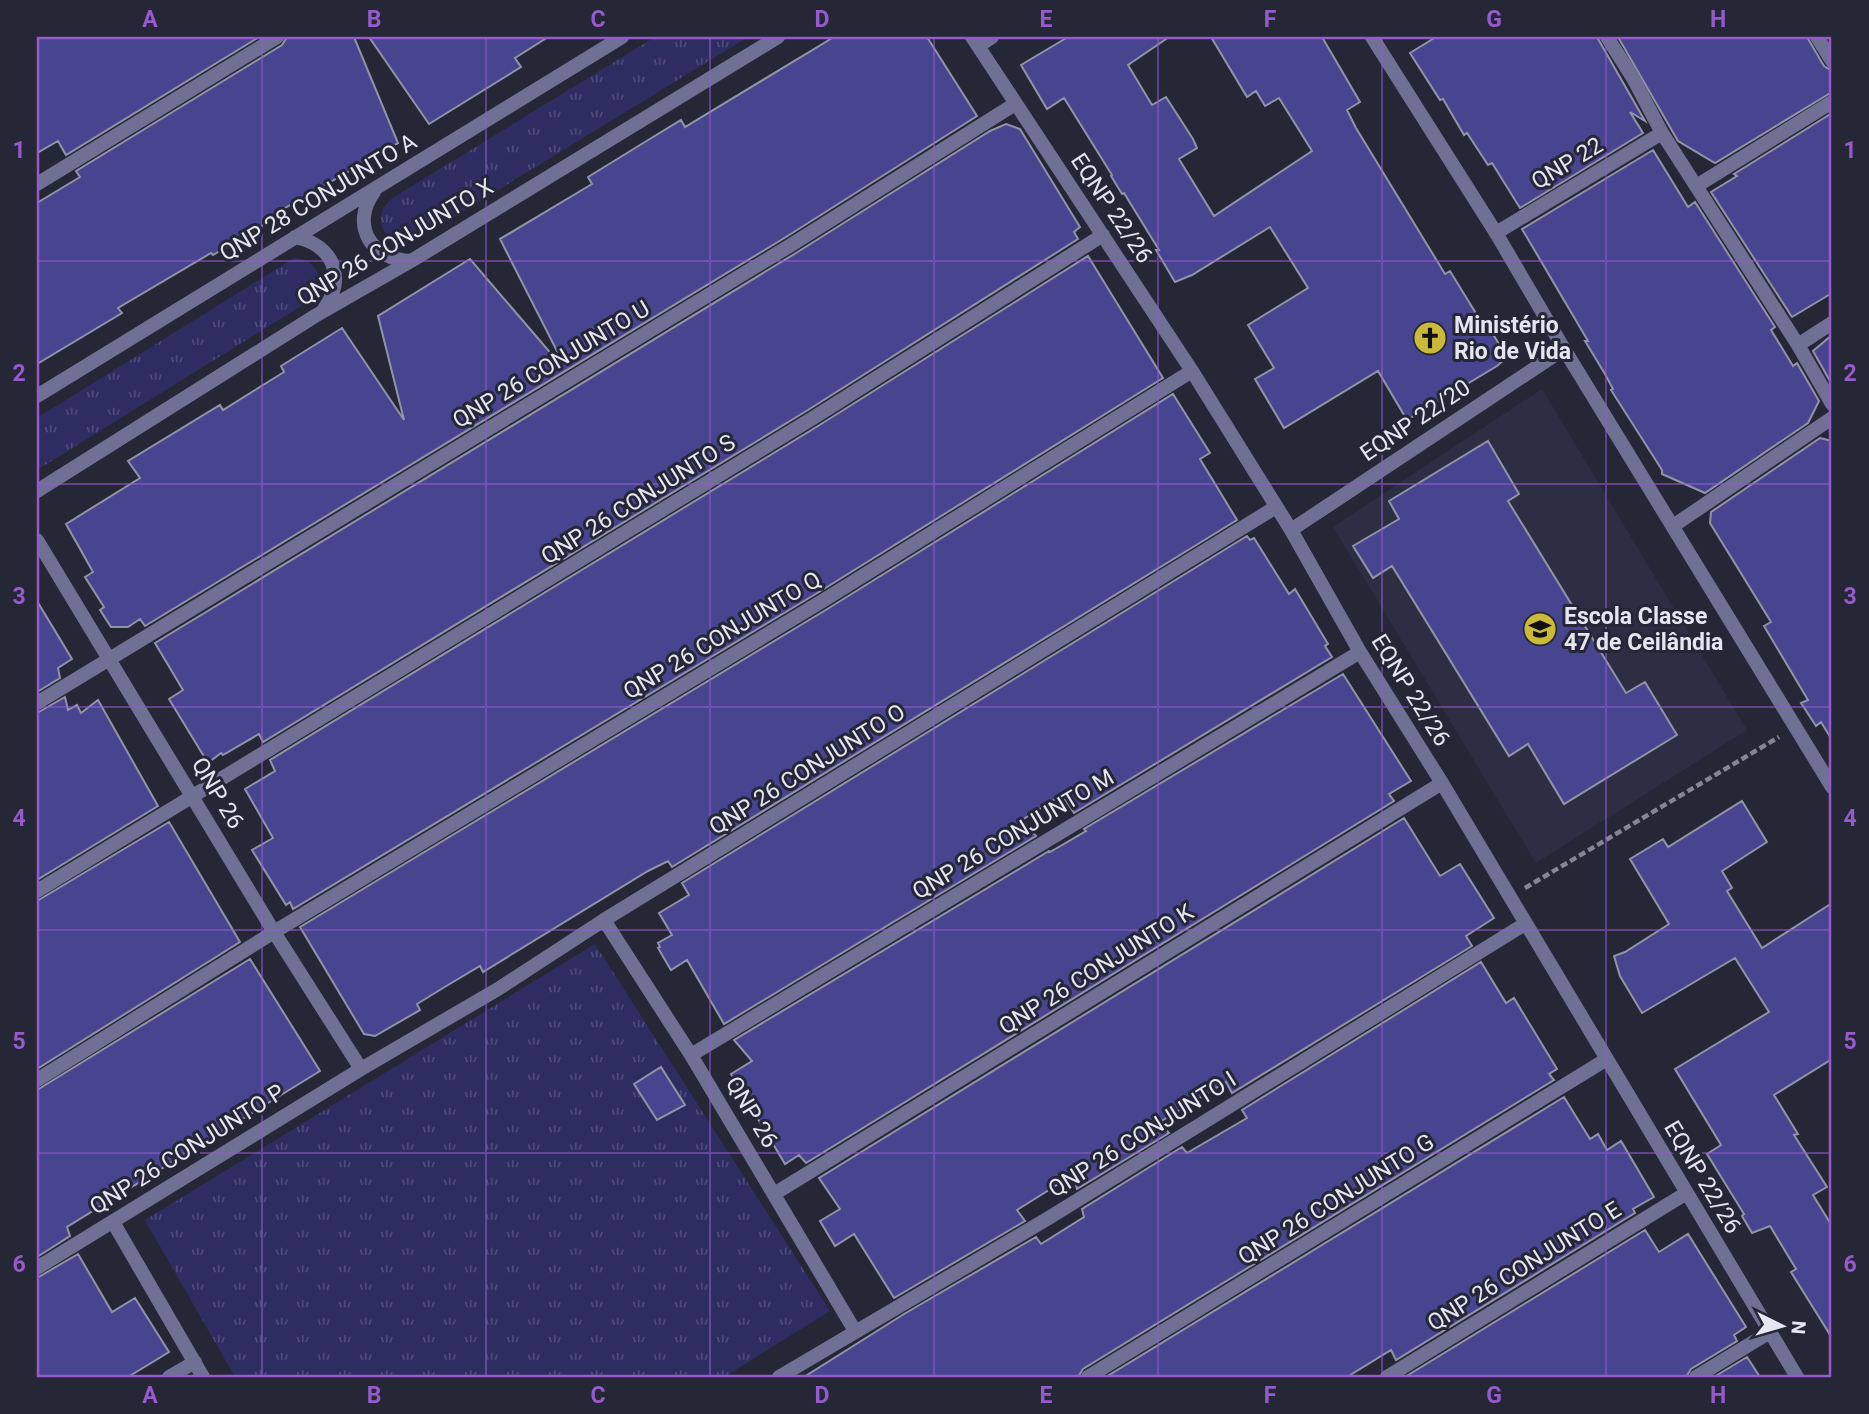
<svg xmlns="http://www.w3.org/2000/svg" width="1869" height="1414" font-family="Roboto,sans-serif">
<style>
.built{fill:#2d2e44}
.park{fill:url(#park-tufts)}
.building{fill:#474590;stroke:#9193a7;stroke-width:2}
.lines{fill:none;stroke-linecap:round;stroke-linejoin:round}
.path{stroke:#858693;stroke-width:4.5;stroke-dasharray:7 3.5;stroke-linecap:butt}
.minor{stroke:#6e7094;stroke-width:14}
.tertiary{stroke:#6e7094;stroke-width:14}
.grid{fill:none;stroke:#965acc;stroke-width:2;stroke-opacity:0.55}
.labels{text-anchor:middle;stroke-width:6;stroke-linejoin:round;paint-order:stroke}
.street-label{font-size:23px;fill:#e5e6f1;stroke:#252636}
.poi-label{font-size:23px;font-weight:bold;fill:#e5e6f1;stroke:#252636;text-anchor:start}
.neatline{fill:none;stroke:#965acc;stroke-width:2.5}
.grid-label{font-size:23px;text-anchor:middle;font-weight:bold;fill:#965acc}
</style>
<defs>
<pattern id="park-tufts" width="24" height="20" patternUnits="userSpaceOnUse" patternTransform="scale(1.75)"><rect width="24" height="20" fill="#2e2d62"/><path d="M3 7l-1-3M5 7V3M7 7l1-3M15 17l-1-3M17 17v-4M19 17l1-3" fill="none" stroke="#4c4b79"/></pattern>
</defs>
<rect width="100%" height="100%" fill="#252636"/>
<!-- built -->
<path class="built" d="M1542 389 1747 730 1536 863 1333 527Z"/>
<!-- park -->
<path class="park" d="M655 37H748L413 242C382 246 369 215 394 197Z
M294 258C316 260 325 277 317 296L37 470V418Z
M595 944 830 1311 724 1377H235L145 1220Z"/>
<!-- building -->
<path class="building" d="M37 37H259L66 155 58 141 37 153Z
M287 37H354L398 143 273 215 275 218 245 236 213 255 211 253 118 308 122 313 37 364V203L80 177 76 171 282 45Z
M369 37H548L515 58 521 67 429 124Z
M834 37H927L977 116 786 237 145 626 140 619 128 627H111L100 610 104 607 85 577 93 572 66 524 140 478 128 461 220 405 223 410 284 372 281 366 342 328 404 420 378 316 470 259 553 356 558 353 500 239 592 184 588 177 653 137 681 120 685 127Z
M1068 37H1169L1128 65 1152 105 1166 97 1193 139 1197 148 1179 159 1214 216 1312 151 1279 98 1265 106 1256 91 1247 97 1211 37H1322L1360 102 1347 110 1356 128 1445 274 1450 271 1485 328 1488 326 1507 357 1497 366 1407 420 1378 371 1284 428 1255 379 1274 368 1248 325 1308 288 1270 227 1192 275 1175 282 1156 250H1159L1124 193 1122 194 1111 176 1112 175 1064 98 1047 109 1021 65Z
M1436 37H1597L1645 121 1630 112 1643 133 1520 208 1492 163 1488 165 1467 133 1464 135 1443 99 1440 100 1410 53Z
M1618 37H1807L1824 66 1832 71V92L1715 163 1678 141Z
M1832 113V293L1792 317 1711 192 1737 176 1734 174Z
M1006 124 1020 129 1080 227 1074 232 1078 239 808 410 263 742 259 734 223 755 221 753 208 763 169 699 183 690 155 643 796 253 990 131Z
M1653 150 1688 207 1695 202 1775 327 1771 330 1793 366 1797 363 1819 401 1808 423 1705 493 1662 474V470L1611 390 1613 389 1605 374 1585 341H1588L1522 229Z
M1088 256 1163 378 819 592 293 909 290 902 286 905 252 850 273 838 245 789 275 771 270 760 818 426Z
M1832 335V377L1830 381 1813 351Z
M1173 394 1210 453 1200 459 1237 520 672 867 668 861 648 871 483 972 480 966 448 985 417 1004 420 1010 375 1036 364 1034 300 927 829 608Z
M1820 438 1832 441V740L1821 722 1816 726 1801 703 1808 700 1764 626 1771 622 1710 523 1711 512Z
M1488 441 1519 494 1508 501 1626 693 1645 682 1677 735 1564 804 1528 744 1509 756 1392 566 1373 578 1353 546 1399 519 1389 501Z
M1247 536 1250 540 1254 538 1289 594 1295 589 1328 644 1325 646 1332 657 1074 813 1062 795 1022 820 1036 836 724 1024 687 960 671 970 658 948 660 947 658 943 672 935 659 913 689 895 682 883Z
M37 601 72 659 58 668 60 678 37 692Z
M1343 674 1411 781 1389 794 1394 801 806 1163 799 1155 785 1164 731 1074 752 1061 734 1040 1049 851 1050 852 1086 831 1084 829Z
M65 697 68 710 77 705 81 713 98 700 158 806 37 880V713Z
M1742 801 1767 842 1722 871 1732 888 1727 891 1762 948 1832 903V1059L1774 1095 1798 1134 1794 1135 1827 1187 1813 1195 1832 1226V1338L1791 1272 1796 1269 1770 1226 1752 1233 1742 1216 1744 1214 1707 1154 1721 1145 1675 1069 1769 1012 1735 958 1642 1013 1620 976 1614 956 1625 952 1669 924 1630 859 1663 839 1668 847Z
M1404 818 1440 876 1460 864 1494 918 1466 936 1472 946 1232 1093 1226 1082 1160 1122 1169 1133 1077 1189 1073 1175 1017 1210 1025 1221 894 1298 854 1234 835 1246 820 1221 840 1209 819 1178Z
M169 822 240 942 37 1069V901Z
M250 959 320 1071 67 1227 70 1236 37 1257V1090Z
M1481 962 1506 1003 1514 998 1523 1013 1557 1069 1549 1074 1554 1080 1083 1369 1078 1377H804L904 1314 1036 1237 1041 1244 1084 1217 1082 1209 1182 1147 1187 1153 1247 1118 1242 1110Z
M661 1067 685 1105 657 1120 634 1084Z
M1564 1097 1590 1139 1598 1134 1607 1150 1621 1141 1654 1197 1633 1209 1635 1213 1396 1360 1391 1350 1347 1377H1106Z
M1645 1230 1659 1252 1688 1234 1746 1327 1734 1335 1737 1341 1691 1369 1686 1377H1405Z
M78 1254 112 1312 135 1298 169 1352 128 1377H37V1278Z
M1747 1357 1760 1377H1714Z"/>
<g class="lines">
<!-- path -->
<path class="path" d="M1525 888 1779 737"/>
<!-- minor -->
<path class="minor" d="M972 37 1192 371 1291 530 1360 652 1442 783 1797 1377
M1607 37 1633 78 1662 133 1798 345 1832 404
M1817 37 1832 61
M978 46 992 37
M37 184 277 37
M1698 185 1832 102
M1496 233 1662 133
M1798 345 1832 323
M1673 526 1832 418
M1291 530 1564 349
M37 540 274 932 361 1069
M37 703 791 245 1015 104
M37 891 813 418 1103 235
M604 920 691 1055 855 1331
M691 1055 1360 652
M37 1080 274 932 824 600 1192 371
M774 1194 1442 783
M113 1222 203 1377
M37 1268 361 1069 498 989 604 920 1276 507
M169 1377 195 1362
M779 1377 1047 1219 1525 924
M1088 1377 1607 1059
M1387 1377 1685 1194
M1696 1377 1770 1332"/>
<!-- tertiary -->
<path class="tertiary" d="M1372 37 1496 233 1564 349 1832 787
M374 192C350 225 371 260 411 261
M295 237C333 245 347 277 324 309
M37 396 622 37
M37 491 315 316 411 261 778 37"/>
</g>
<!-- grid -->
<path class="grid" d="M262 37V1377M486 37V1377M710 37V1377M934 37V1377M1158 37V1377M1382 37V1377M1606 37V1377M37 261H1832M37 484H1832M37 707H1832M37 930H1832M37 1153H1832"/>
<!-- icons -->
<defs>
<symbol id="church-disc" viewBox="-11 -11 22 22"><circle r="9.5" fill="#cbba39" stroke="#252636"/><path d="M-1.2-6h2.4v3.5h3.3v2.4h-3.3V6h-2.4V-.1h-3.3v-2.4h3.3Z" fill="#111"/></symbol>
<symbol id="school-disc" viewBox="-11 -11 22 22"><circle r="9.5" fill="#cbba39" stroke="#252636"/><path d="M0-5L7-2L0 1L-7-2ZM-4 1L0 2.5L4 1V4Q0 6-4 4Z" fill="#111"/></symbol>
</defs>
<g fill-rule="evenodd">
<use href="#church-disc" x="1411" y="319" width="38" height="38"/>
<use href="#school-disc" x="1521" y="610" width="38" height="38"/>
</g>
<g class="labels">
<!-- street labels -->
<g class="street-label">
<text transform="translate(1567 163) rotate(-31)" y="8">QNP 22</text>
<text transform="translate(318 197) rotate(-31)" y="8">QNP 28 CONJUNTO A</text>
<text transform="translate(1112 208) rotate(56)" y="8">EQNP 22/26</text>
<text transform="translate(395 242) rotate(-31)" y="8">QNP 26 CONJUNTO X</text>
<text transform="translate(551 364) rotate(-31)" y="8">QNP 26 CONJUNTO U</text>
<text transform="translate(1415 420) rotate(-34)" y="8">EQNP 22/20</text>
<text transform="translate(638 499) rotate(-32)" y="8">QNP 26 CONJUNTO S</text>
<text transform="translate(722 635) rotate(-31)" y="8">QNP 26 CONJUNTO Q</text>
<text transform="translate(1411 690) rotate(58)" y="8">EQNP 22/26</text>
<text transform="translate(807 769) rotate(-32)" y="8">QNP 26 CONJUNTO O</text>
<text transform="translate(218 793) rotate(59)" y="8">QNP 26</text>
<text transform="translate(1013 834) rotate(-31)" y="8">QNP 26 CONJUNTO M</text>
<text transform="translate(1096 969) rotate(-32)" y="8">QNP 26 CONJUNTO K</text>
<text transform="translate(752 1112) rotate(59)" y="8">QNP 26</text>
<text transform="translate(1142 1134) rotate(-32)" y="8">QNP 26 CONJUNTO I</text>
<text transform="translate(187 1149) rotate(-32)" y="8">QNP 26 CONJUNTO P</text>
<text transform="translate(1703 1177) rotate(59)" y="8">EQNP 22/26</text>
<text transform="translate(1336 1199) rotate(-32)" y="8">QNP 26 CONJUNTO G</text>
<text transform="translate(1524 1266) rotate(-32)" y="8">QNP 26 CONJUNTO E</text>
</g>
<!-- poi labels -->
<g class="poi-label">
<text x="1454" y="333">Ministério<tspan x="1454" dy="26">Rio de Vida</tspan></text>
<text x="1564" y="624">Escola Classe<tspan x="1564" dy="26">47 de Ceilândia</tspan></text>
</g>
</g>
<!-- border -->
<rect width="1869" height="1414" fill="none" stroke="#252636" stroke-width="77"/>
<!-- north arrow -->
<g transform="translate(1782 1326) rotate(95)" stroke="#252636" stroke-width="5" paint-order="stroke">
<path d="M0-5L12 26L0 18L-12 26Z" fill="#e5e6f1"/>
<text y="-10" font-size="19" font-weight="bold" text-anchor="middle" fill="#e5e6f1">N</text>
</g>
<rect x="38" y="38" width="1792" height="1338" class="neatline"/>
<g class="grid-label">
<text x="150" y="27">A</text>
<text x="374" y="27">B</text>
<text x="598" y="27">C</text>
<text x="822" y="27">D</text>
<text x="1046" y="27">E</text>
<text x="1270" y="27">F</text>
<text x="1494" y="27">G</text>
<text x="1718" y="27">H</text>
<text x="19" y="158">1</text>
<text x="1850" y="158">1</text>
<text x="19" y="381">2</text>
<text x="1850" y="381">2</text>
<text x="19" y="604">3</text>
<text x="1850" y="604">3</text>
<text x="19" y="826">4</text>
<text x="1850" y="826">4</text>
<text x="19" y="1049">5</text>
<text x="1850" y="1049">5</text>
<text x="19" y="1272">6</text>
<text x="1850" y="1272">6</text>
<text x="150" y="1403">A</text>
<text x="374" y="1403">B</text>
<text x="598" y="1403">C</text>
<text x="822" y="1403">D</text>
<text x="1046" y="1403">E</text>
<text x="1270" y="1403">F</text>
<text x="1494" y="1403">G</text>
<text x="1718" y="1403">H</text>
</g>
</svg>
